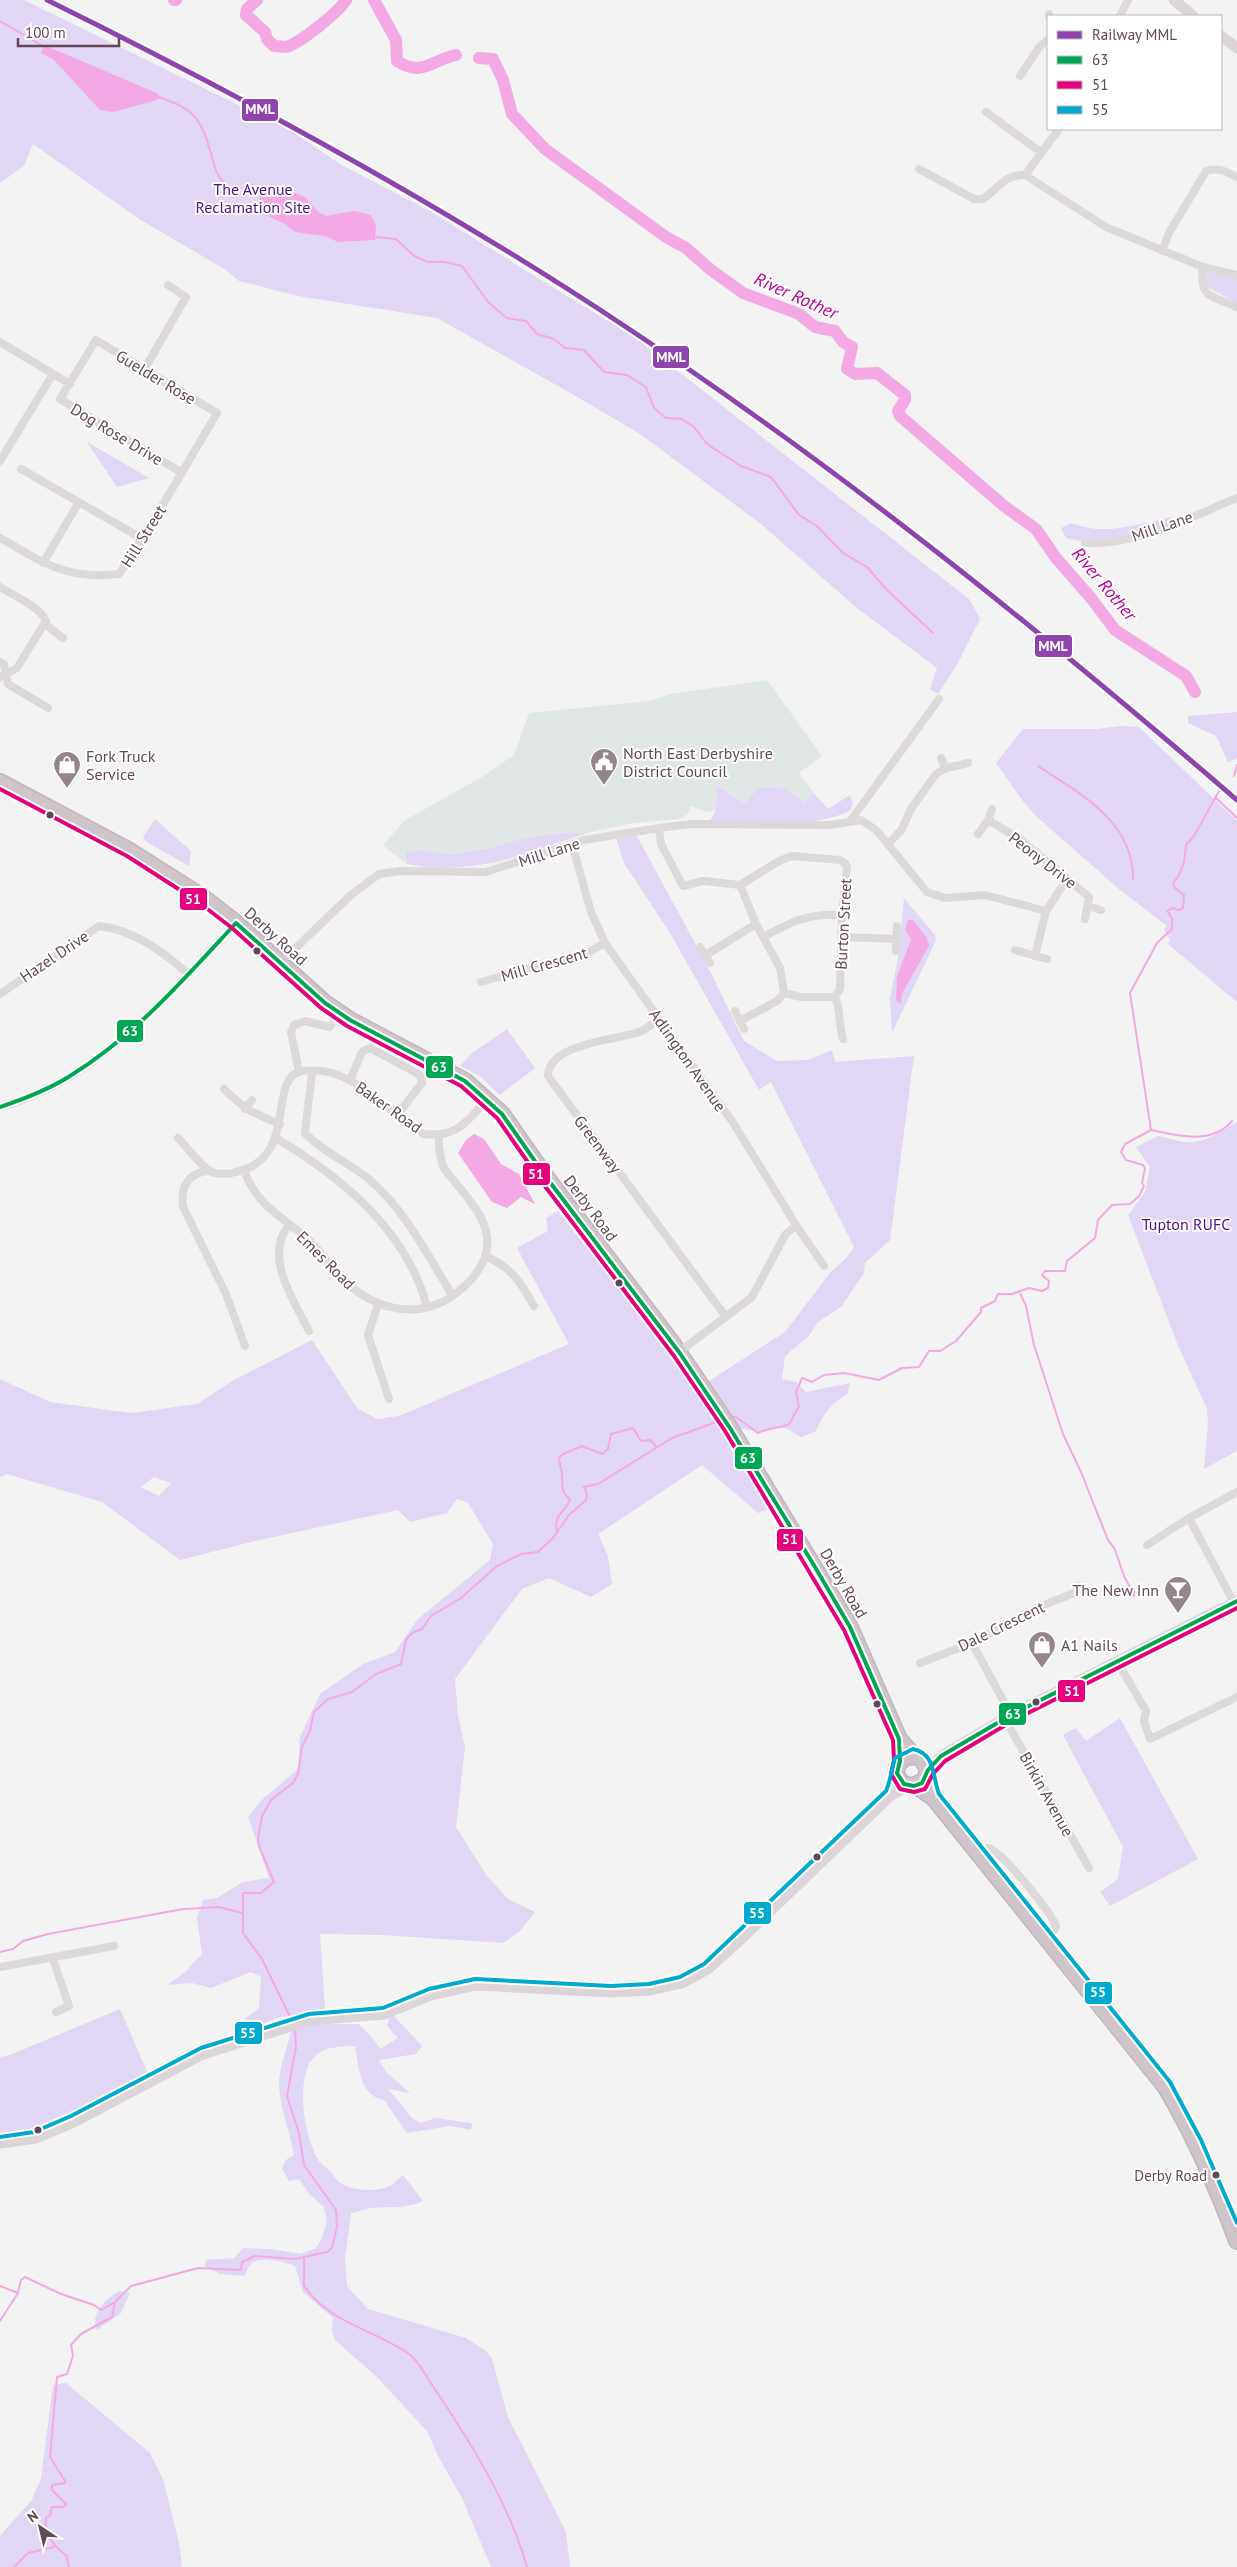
<svg xmlns="http://www.w3.org/2000/svg" width="1237" height="2567" font-family="'PT Sans',sans-serif">
<style>
.commercial{fill:#e1e7e6}
.green{fill:#e1d6f4;fill-rule:evenodd}
.water{fill:#f4a8e4}
.lines{fill:none;stroke-linecap:round;stroke-linejoin:round}
.stream{stroke:#f4a8e4;stroke-width:2}
.river{stroke:#f4a8e4;stroke-width:12}
.highway-casing{stroke:#c3b6bd;stroke-width:18}
.street{stroke:#ddd8da;stroke-width:8}
.secondary{stroke:#dbd5d9;stroke-width:11}
.highway{stroke:#cfc4ca;stroke-width:15}
.bus-1-casing{stroke:#fff;stroke-width:8}
.bus-2-casing{stroke:#fff;stroke-width:8}
.bus-3-casing{stroke:#fff;stroke-width:8}
.bus-1{stroke:#00a651;stroke-width:4}
.bus-2{stroke:#e5007d;stroke-width:4}
.bus-3{stroke:#00a9ce;stroke-width:4}
.rail-1-casing{stroke:#fff;stroke-width:9}
.rail-1{stroke:#8e44ad;stroke-width:5}
.bus-dot{fill:#614855;stroke:#fff;stroke-width:2}
.labels{text-anchor:middle;stroke-width:4;stroke-linejoin:round;paint-order:stroke}
.bus-label{font-size:15px;fill:#614855;stroke:#fff;text-anchor:end}
.park-label{font-size:16px;fill:#4d108c;stroke:#fff}
.street-label{font-size:16px;fill:#614855;stroke:#fff}
.poi-label{font-size:16px;fill:#614855;stroke:#fff;text-anchor:start}
.water-label{font-size:18px;font-style:italic;fill:#bc0095;stroke:#fff}
.line-badge{stroke:#fff;stroke-width:2}
.badge-label{font-size:14px;text-anchor:middle;font-weight:bold;fill:#fff}
</style>
<rect width="100%" height="100%" fill="#f3f3f3"/>
<!-- commercial -->
<path class="commercial" d="M767 680 822 756 799 773 813 792 805 802 779 787 745 804 718 785 716 810 707 812 691 806 688 814 680 819 634 823 595 831 496 863 425 867 407 864 383 845 404 821 482 777 514 755 529 713 649 701 670 694Z"/>
<!-- green -->
<path class="green" d="M0 0H24L290 130 340 164 428 210 637 339 969 599 980 619 958 663 938 694 930 689 937 668 857 608 761 524 640 434 574 395 437 318 298 296 239 281 226 270 139 219 33 144 24 166 0 183Z
M1214 272 1237 277V303L1207 287 1205 277 1208 273Z
M87 442 149 478 117 487Z
M1171 517 1173 523 1135 536 1091 543 1066 538 1061 528 1071 523C1103 536 1138 525 1171 517Z
M1237 712V758L1228 762 1216 736 1188 723V716Z
M1120 726 1139 727 1237 821V1002L1168 944 1170 940 1164 930 1167 926 1119 889 1037 817 1023 801 996 763 1023 729H1097Z
M717 785 745 804 757 789 780 787 805 802 813 792 828 809 850 795 853 803 850 811C812 829 752 822 709 822L716 810Z
M155 819 191 851 189 866 145 841 143 837Z
M566 833H586C521 855 477 876 407 864L406 853 419 850 452 855 492 848 524 838Z
M637 836 712 975 744 1041 777 1061 808 1060 832 1050 835 1062 914 1056 890 1240 865 1263 864 1273 841 1307 818 1322 808 1337 785 1356 782 1379 796 1382 806 1392 850 1383 847 1394C831 1404 823 1414 816 1431L801 1437 786 1428H772L760 1432 738 1428 706 1383 785 1332 829 1274 846 1258 854 1247 771 1082 759 1090 670 933 624 863 616 838Z
M904 898 935 935 936 940 892 1033 890 998 899 953ZM911 939 929 946 902 994 901 1003 897 976Z
M507 1029 535 1068 500 1095 480 1076 460 1066 472 1053Z
M1237 1122V1451L1204 1469 1208 1424 1207 1409 1177 1343 1128 1215 1145 1192 1150 1167 1136 1147 1158 1136C1167 1137 1176 1141 1185 1142 1205 1144 1221 1131 1237 1122Z
M558 1211 695 1389 768 1509 758 1513 702 1465 598 1534 608 1556 612 1584 591 1597 549 1578 522 1589 455 1679 458 1716 465 1747 456 1827 487 1876 508 1899 535 1912 519 1932 503 1943 382 1935 320 1934 325 2010 279 2017 241 2033 239 2024 259 2008 261 1977 251 1972 211 1988 192 1983 167 1985 184 1973 202 1954 197 1918 203 1900 217 1898 243 1882 269 1878 248 1817 263 1799 298 1769 300 1737 320 1694 363 1664 395 1652 417 1620 490 1560 493 1544 468 1503 457 1499 447 1513 410 1522 398 1510 255 1541 180 1560 102 1502 7 1474 0 1477V1379L50 1402 131 1413 197 1404 234 1380 312 1340 357 1408 377 1419 399 1416 569 1344 517 1248 548 1231 546 1218ZM154 1477 171 1483 159 1496 141 1487Z
M1120 1718 1198 1859 1110 1906 1100 1892 1118 1879 1123 1847 1063 1735 1076 1728 1086 1741Z
M120 2009 148 2074C101 2100 55 2130 0 2133V2057L10 2055Z
M393 2015 422 2046 416 2054 379 2060 387 2073 410 2093 388 2089 412 2118 421 2123 435 2118 472 2123 471 2130 450 2126 407 2133 384 2100C359 2096 359 2066 355 2046 341 2047 325 2046 315 2056 294 2076 304 2138 319 2161 322 2165 327 2168 330 2171 333 2174 336 2180 340 2183 353 2191 378 2193 391 2185 395 2183 399 2178 403 2175L423 2201C401 2210 392 2206 371 2208 364 2209 357 2212 351 2213L345 2259 347 2286 368 2309 466 2338 486 2351 492 2359 508 2417 566 2532 570 2567H491L462 2498 439 2458 427 2431 376 2376 335 2340 332 2332 333 2318 303 2292 295 2266C283 2262 259 2254 250 2265 248 2267 246 2273 245 2276L220 2274 205 2266 206 2260 234 2258 243 2248 272 2249 301 2254 316 2248 322 2238 327 2221 324 2207 310 2195 299 2179 289 2181 282 2169 286 2160 294 2155C290 2131 279 2107 279 2082 280 2066 287 2048 291 2032L309 2024H359C367 2033 374 2038 380 2049L398 2038 387 2026 389 2018Z
M120 2291 130 2293 121 2313 97 2330C89 2315 107 2297 120 2291Z
M66 2383 150 2453 163 2479 179 2543 182 2567H0V2536L31 2501 41 2479 53 2385Z"/>
<!-- water -->
<path class="water" d="M44 45 159 94 157 100 113 112 100 110 53 59 41 53Z
M284 189 305 197 318 212 326 216 355 211 371 215 376 226 375 240 338 242 325 236 295 232 285 224 256 210 260 197 272 190Z
M908 920H913L927 938 929 946 902 994 901 1004 896 1000 897 976 911 939 905 929Z
M474 1134 484 1139 501 1164 519 1174 535 1204 521 1197 507 1208 492 1202 458 1153 466 1140Z"/>
<g class="lines">
<!-- stream -->
<path class="stream" d="M0 21 43 46
M158 97C197 109 201 120 212 157 215 169 217 176 226 185
M376 237 396 239 414 256 428 262H445L462 266 489 303 507 318 526 321 537 334 554 339 565 348 584 350 604 372 627 375 646 387 654 408 666 418 682 419 694 427 707 444 741 466 771 477 799 515 817 526 843 553 867 567 886 589 933 633
M1038 766C1080 794 1134 821 1133 880
M1234 776 1237 765
M1215 797 1237 818
M1151 1130C1178 1136 1212 1145 1232 1121
M1019 1291 1026 1306 1034 1345 1063 1434 1081 1472 1108 1540C1110 1543 1114 1547 1115 1550 1121 1565 1123 1580 1134 1592V1596
M731 1417H736L758 1433C766 1428 786 1427 789 1424 793 1420 794 1412 799 1407L796 1392 802 1378 812 1382 824 1375 844 1373 879 1380 902 1368 919 1367 929 1351H940L956 1341 981 1312V1308L995 1301 998 1294H1012L1029 1288 1042 1291 1048 1288 1049 1281 1042 1275 1045 1271H1065L1067 1261 1095 1238 1098 1220 1112 1205 1130 1204 1139 1196 1144 1186 1142 1183 1145 1168 1143 1165 1126 1160 1121 1152 1125 1144 1151 1130 1130 993 1157 943 1172 929V918L1167 911 1172 908 1179 910 1183 908 1184 895 1175 888 1173 883 1178 877 1184 863 1186 845 1194 836 1219 791
M557 1533C553 1512 566 1513 570 1499 560 1492 563 1485 562 1474 562 1469 559 1464 559 1458L563 1454 582 1446 602 1454 608 1449 611 1434 633 1428 641 1441 650 1440 656 1446
M0 1952 13 1949 23 1941 48 1934 183 1909 219 1907 242 1913
M292 2021 262 1959 243 1933V1895L244 1893H261L274 1882 259 1846 258 1838 262 1816 271 1800 293 1783 298 1774 302 1747 310 1731 314 1712 328 1699 352 1692 376 1674 401 1664 406 1640 412 1633 422 1629 431 1616 461 1598 497 1566 521 1554 538 1552 553 1538 569 1515 586 1500 587 1494 584 1487 598 1484 672 1438 719 1421
M304 2258V2286C329 2323 375 2330 409 2354 419 2361 427 2378 434 2388 471 2443 509 2503 527 2567
M0 2286 18 2293 21 2280 25 2277 61 2294 94 2305 101 2310 115 2302 131 2286 198 2268 241 2270 242 2262 255 2256 295 2259 327 2252 332 2248 337 2227 336 2210 304 2165 299 2133 287 2096 296 2047 295 2030
M0 2321 18 2293
M14 2567 28 2553 54 2547
M69 2567 66 2555C54 2547 44 2533 46 2518L50 2515 52 2507H63L66 2504 52 2490V2485L65 2483V2481L50 2457 57 2377 67 2374 73 2356 71 2345 81 2334 112 2317 115 2302"/>
<!-- river -->
<path class="river" d="M174 0H176
M257 0 247 9 246 15 265 32 267 39 274 46C278 46 283 47 286 47 299 44 340 11 346 0
M374 0 396 40 397 61C422 77 430 61 456 55
M479 58 493 59 503 80 512 114 545 149 666 237 686 248 711 270 743 293 799 314 815 327 835 331 843 342 852 347 847 369 855 374 877 373 905 395V400L898 411 900 416 1004 506 1036 529 1056 558 1091 598 1115 630 1186 676 1195 692"/>
<defs>
<path id="highway" d="M0 782 130 851 201 896 236 923 325 1003 350 1020 465 1081 502 1114 546 1177 673 1344 730 1428 850 1627 899 1739 913 1755
M914 1786 925 1780 928 1770 922 1759C907 1750 887 1767 901 1782 906 1786 911 1785 916 1787 922 1789 927 1794 933 1797L1165 2086C1195 2136 1217 2187 1237 2241"/>
</defs>
<!-- highway casing -->
<use href="#highway" class="highway-casing"/>
<!-- street -->
<path class="street" d="M1049 14V16
M1120 16 1128 0
M1020 76 1040 46 1048 40
M986 112 1042 153
M919 169 974 199H983C998 189 1005 174 1025 175
M1025 175 1106 227 1203 267 1237 275
M1025 175 1059 129
M1162 251 1169 233 1206 171C1217 167 1227 172 1237 177
M1203 267C1199 299 1211 295 1237 307
M0 342 70 384
M144 370 186 297 168 285
M0 461 53 374
M21 469 143 539
M0 538C44 563 66 580 119 574 154 522 185 467 217 413L96 340 60 399 182 473
M1085 543C1140 545 1188 518 1237 498
M43 563 79 502
M0 587C14 596 39 606 46 621L17 668 0 677
M45 624 63 638
M0 662 4 664 8 684 48 708
M941 758 946 768
M851 820 939 699
M988 820 1020 839 1089 897 1085 919
M659 828 661 844 683 886 703 881 740 885 779 861 792 856 840 860 845 863 847 868 842 915 840 989 835 997C841 1010 838 1024 843 1039
M978 834 988 820 992 809
M889 843 902 829 911 809 936 774 946 768 968 763
M572 844 591 912 605 943 734 1124 796 1225 824 1266
M1088 906 1101 910
M763 937C793 921 808 913 842 915
M842 937 896 939
M700 947 710 963
M1015 950 1047 959
M896 951 897 926
M706 955 756 924
M1035 956 1046 911 1067 879
M280 963 352 894 379 874 401 871 486 872 584 840 659 828 692 824 830 825 861 820 876 830 927 892 945 898 985 895 1046 911
M481 982 589 952 605 943
M784 993 801 997H835
M0 994 99 926C134 930 162 951 187 973
M735 1011 744 1029
M659 1019C652 1024 645 1031 636 1033 614 1040 548 1044 548 1076L726 1317
M740 1021 777 1001 784 993 780 968 756 924 740 885
M299 1072 291 1032 294 1025 305 1021 329 1027 331 1025
M312 1072 305 1133C321 1151 351 1164 370 1180 405 1210 428 1256 452 1295
M350 1080 362 1052 370 1048 420 1075 422 1083 397 1115
M224 1089C245 1110 253 1113 280 1124
M0 1107C99 1081 168 994 236 923
M245 1109 252 1100
M178 1138C188 1148 199 1164 210 1171 217 1175 229 1174 236 1172 301 1158 265 1076 303 1071 352 1064 386 1112 424 1134 457 1138 467 1121 487 1100
M276 1138C341 1177 407 1230 427 1307
M211 1171C189 1171 180 1187 183 1207L226 1294 245 1346
M244 1171C258 1206 279 1215 307 1238 319 1248 328 1264 339 1275 367 1306 410 1321 448 1299 465 1288 480 1274 486 1254 493 1224 471 1202 454 1181 450 1176 445 1171 443 1166 440 1156 438 1145 439 1136
M289 1225C263 1256 294 1301 309 1331
M485 1256C511 1267 520 1281 534 1306
M378 1304 368 1335 389 1399
M679 1352 752 1297 785 1235 796 1225
M1189 1518 1234 1603
M1147 1545 1189 1518 1237 1492
M972 1643 1011 1715
M1117 1661 1146 1711 1144 1721 1150 1739 1237 1697
M920 1663 972 1643 1034 1609 1074 1593 1079 1586
M1005 1719 1089 1868
M978 1853 988 1848C1001 1850 1051 1912 1056 1926L1049 1940
M53 1959 69 2006 56 2012
M0 1967 114 1946"/>
<!-- secondary -->
<path class="secondary" d="M1174 0 1193 16
M1221 36 1237 48
M928 1770 941 1756 1011 1715 1237 1601
M0 2143 36 2138 74 2122 203 2054 310 2020 384 2014 431 1995 476 1985 611 1992 650 1990 682 1983 708 1969 741 1939 891 1795 908 1786"/>
<!-- highway -->
<use href="#highway" class="highway"/>
<defs>
<path id="bus-1" d="M236 923 325 1003 350 1020 465 1081 502 1114 546 1177 679 1352 730 1428 815 1567 850 1627 899 1739 900 1761 897 1773 904 1784 914 1786 922 1783 928 1770 941 1756 1011 1715 1237 1601
M0 1107C24 1099 48 1090 70 1076 135 1036 185 978 236 923"/>
<path id="bus-2" d="M0 789 127 856 197 901 232 928 321 1008 347 1026 461 1086 497 1118 541 1181 674 1356 725 1431 844 1630 893 1740 894 1760 891 1774 900 1789 914 1792 925 1789 933 1774 945 1761 1014 1720 1237 1608"/>
<path id="bus-3" d="M0 2137 34 2132 71 2116 201 2048 309 2014 383 2008 429 1989 475 1979 611 1986 649 1984 680 1977 704 1964 886 1791C891 1780 891 1770 895 1758L913 1749C936 1754 932 1776 939 1794L1170 2082 1201 2140 1237 2223"/>
</defs>
<!-- bus-1 casing -->
<use href="#bus-1" class="bus-1-casing"/>
<!-- bus-2 casing -->
<use href="#bus-2" class="bus-2-casing"/>
<!-- bus-3 casing -->
<use href="#bus-3" class="bus-3-casing"/>
<!-- bus-1 -->
<use href="#bus-1" class="bus-1"/>
<!-- bus-2 -->
<use href="#bus-2" class="bus-2"/>
<!-- bus-3 -->
<use href="#bus-3" class="bus-3"/>
<defs>
<path id="rail-1" d="M47 0C246 98 441 204 626 327 841 469 1042 632 1237 800"/>
</defs>
<!-- rail-1 casing -->
<use href="#rail-1" class="rail-1-casing"/>
<!-- rail-1 -->
<use href="#rail-1" class="rail-1"/>
</g>
<!-- icons -->
<defs>
<symbol id="civic-pin" viewBox="-11 -11 22 30"><path d="M0 17L-7.5 6A9.5 9.5 0 1 1 7.5 6Z" fill="#94848c" stroke="#fff"/><path d="M-.6-6.5H3V-4.5H.6V-3L4-1V1h2V6H-6V1h2V-1L-.6-3ZM-1.2 2.5V6h2.4V2.5Z" fill="#fff"/></symbol>
<symbol id="shop-pin" viewBox="-11 -11 22 30"><path d="M0 17L-7.5 6A9.5 9.5 0 1 1 7.5 6Z" fill="#94848c" stroke="#fff"/><path d="M-5-2.5h2.3a2.7 3.5 0 0 1 5.4 0H5L5.5 6h-11ZM-1.5-2.5h3a1.5 2.3 0 0 0-3 0Z" fill="#fff"/></symbol>
<symbol id="bar-pin" viewBox="-11 -11 22 30"><path d="M0 17L-7.5 6A9.5 9.5 0 1 1 7.5 6Z" fill="#94848c" stroke="#fff"/><path d="M-6-5H6L.8 .8V4.5H3.5V6h-7V4.5H-.8V.8Z" fill="#fff"/></symbol>
</defs>
<g fill-rule="evenodd">
<use href="#civic-pin" x="588" y="746" width="32" height="43"/>
<use href="#shop-pin" x="51" y="749" width="32" height="43"/>
<use href="#bar-pin" x="1162" y="1574" width="32" height="43"/>
<use href="#shop-pin" x="1026" y="1629" width="32" height="43"/>
</g>
<!-- markers -->
<g class="bus-dot">
<circle cx="50" cy="815" r="4.5"/>
<circle cx="257" cy="951" r="4.5"/>
<circle cx="619" cy="1283" r="4.5"/>
<circle cx="1036" cy="1702" r="4.5"/>
<circle cx="877" cy="1704" r="4.5"/>
<circle cx="817" cy="1857" r="4.5"/>
<circle cx="38" cy="2130" r="4.5"/>
<circle cx="1216" cy="2175" r="4.5"/>
</g>
<g class="labels">
<!-- bus labels -->
<g class="bus-label">
<text x="1207" y="2181">Derby Road</text>
</g>
<!-- park labels -->
<g class="park-label">
<text x="253" y="195">The Avenue<tspan x="253" dy="18">Reclamation Site</tspan></text>
<text x="1186" y="1230">Tupton RUFC</text>
</g>
<!-- street labels -->
<g class="street-label">
<text transform="translate(156 377) rotate(31)" y="6">Guelder Rose</text>
<text transform="translate(117 434) rotate(31)" y="6">Dog Rose Drive</text>
<text transform="translate(1162 526) rotate(-19)" y="6">Mill Lane</text>
<text transform="translate(143 536) rotate(-58)" y="6">Hill Street</text>
<text transform="translate(549 852) rotate(-18)" y="6">Mill Lane</text>
<text transform="translate(1043 860) rotate(38)" y="6">Peony Drive</text>
<text transform="translate(843 924) rotate(-87)" y="6">Burton Street</text>
<text transform="translate(276 936) rotate(42)" y="6">Derby Road</text>
<text transform="translate(54 956) rotate(-34)" y="6">Hazel Drive</text>
<text transform="translate(544 964) rotate(-16)" y="6">Mill Crescent</text>
<text transform="translate(688 1060) rotate(55)" y="6">Adlington Avenue</text>
<text transform="translate(389 1107) rotate(35)" y="6">Baker Road</text>
<text transform="translate(598 1144) rotate(53)" y="6">Greenway</text>
<text transform="translate(591 1208) rotate(53)" y="6">Derby Road</text>
<text transform="translate(326 1260) rotate(45)" y="6">Emes Road</text>
<text transform="translate(844 1583) rotate(60)" y="6">Derby Road</text>
<text transform="translate(1001 1626) rotate(-26)" y="6">Dale Crescent</text>
<text transform="translate(1047 1794) rotate(61)" y="6">Birkin Avenue</text>
</g>
<!-- poi labels -->
<g class="poi-label">
<text x="623" y="759">North East Derbyshire<tspan x="623" dy="18">District Council</tspan></text>
<text x="86" y="762">Fork Truck<tspan x="86" dy="18">Service</tspan></text>
<text x="1159" y="1596" text-anchor="end">The New Inn</text>
<text x="1061" y="1651">A1 Nails</text>
</g>
<!-- water labels -->
<g class="water-label">
<text transform="translate(796 296) rotate(24)" y="6">River Rother</text>
<text transform="translate(1104 584) rotate(50)" y="6">River Rother</text>
</g>
</g>
<g class="line-badge">
<rect x="241" y="98" width="38" height="24" rx="5" fill="#8e44ad"/>
<rect x="652" y="345" width="38" height="24" rx="5" fill="#8e44ad"/>
<rect x="1034" y="634" width="39" height="24" rx="5" fill="#8e44ad"/>
<rect x="179" y="887" width="29" height="24" rx="5" fill="#e5007d"/>
<rect x="116" y="1019" width="28" height="24" rx="5" fill="#00a651"/>
<rect x="425" y="1055" width="29" height="24" rx="5" fill="#00a651"/>
<rect x="522" y="1162" width="29" height="24" rx="5" fill="#e5007d"/>
<rect x="734" y="1446" width="29" height="24" rx="5" fill="#00a651"/>
<rect x="776" y="1528" width="28" height="24" rx="5" fill="#e5007d"/>
<rect x="1057" y="1679" width="29" height="24" rx="5" fill="#e5007d"/>
<rect x="998" y="1702" width="29" height="24" rx="5" fill="#00a651"/>
<rect x="743" y="1901" width="29" height="24" rx="5" fill="#00a9ce"/>
<rect x="1084" y="1981" width="29" height="24" rx="5" fill="#00a9ce"/>
<rect x="234" y="2021" width="29" height="24" rx="5" fill="#00a9ce"/>
</g>
<g class="badge-label">
<text x="260" y="114">MML</text>
<text x="671" y="362">MML</text>
<text x="1053" y="651">MML</text>
<text x="193" y="904">51</text>
<text x="130" y="1036">63</text>
<text x="439" y="1072">63</text>
<text x="536" y="1179">51</text>
<text x="748" y="1463">63</text>
<text x="790" y="1544">51</text>
<text x="1072" y="1696">51</text>
<text x="1013" y="1719">63</text>
<text x="757" y="1918">55</text>
<text x="1098" y="1997">55</text>
<text x="248" y="2038">55</text>
</g>
<!-- legend -->
<rect x="1047" y="15" width="175" height="115" fill="#ffffff" stroke="#c0b6bb"/>
<rect x="1057" y="31" width="25" height="8" fill="#8e44ad" stroke="#c0b6bb"/>
<text x="1092" y="40" font-size="15" fill="#614855">Railway MML</text>
<rect x="1057" y="56" width="25" height="8" fill="#00a651" stroke="#c0b6bb"/>
<text x="1092" y="65" font-size="15" fill="#614855">63</text>
<rect x="1057" y="81" width="25" height="8" fill="#e5007d" stroke="#c0b6bb"/>
<text x="1092" y="90" font-size="15" fill="#614855">51</text>
<rect x="1057" y="106" width="25" height="8" fill="#00a9ce" stroke="#c0b6bb"/>
<text x="1092" y="115" font-size="15" fill="#614855">55</text>
<!-- north arrow -->
<g transform="translate(40 2527) rotate(325)" stroke="#ffffff" stroke-width="4" paint-order="stroke">
<path d="M0-4L9 19L0 12L-9 19Z" fill="#614855"/>
<text y="-8" font-size="14" font-weight="bold" text-anchor="middle" fill="#614855">N</text>
</g>
<!-- scale -->
<path d="M18 38v8h101v-8" fill="none" stroke="#614855" stroke-width="2.5"/>
<text x="25" y="38" font-size="15" fill="#614855" stroke="#ffffff" stroke-width="4" paint-order="stroke">100 m</text>
</svg>
